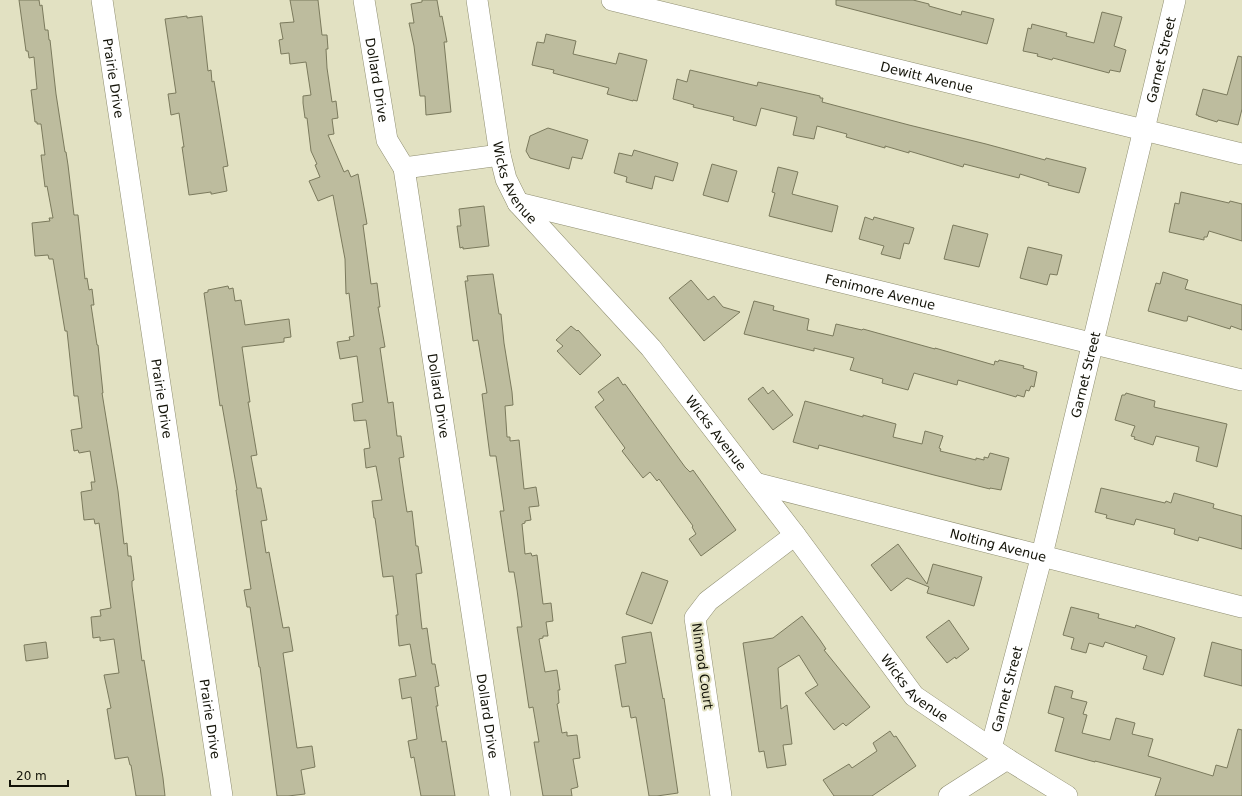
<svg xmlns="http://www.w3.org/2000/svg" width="1242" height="796" font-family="'DejaVu Sans',sans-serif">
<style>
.building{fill:#bdbc9e;stroke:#7b7a5d}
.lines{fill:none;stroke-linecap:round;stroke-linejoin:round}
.minor-casing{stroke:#8f8e71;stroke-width:22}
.minor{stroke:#fff;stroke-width:21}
.labels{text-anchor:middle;stroke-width:4;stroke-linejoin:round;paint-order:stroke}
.street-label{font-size:13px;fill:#121207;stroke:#e2e1c2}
</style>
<rect width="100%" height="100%" fill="#e2e1c2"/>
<!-- building -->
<path class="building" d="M19 0H39L40 6 42 5 45 30H48L49 40H50L56 94 65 152H66L68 165 74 215H78L85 279 87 278 89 290 92 289 94 305H91L97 345H98L103 393H102L118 491 124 544 127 543 128 556H131L134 580 132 581V586L142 661 144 660 163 778 165 796H136L131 765H130L128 757 115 759 107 709 111 708 104 675 119 673 114 639 100 641V637L93 638 91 617 101 616 100 610 111 608 99 523 95 524 94 519 84 520 81 492 92 490 91 482H95L90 451 79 453 78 450 74 451 71 430 82 428 78 396H74L67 331H65L53 259H49L48 255 35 256 32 223 50 221 49 218H53L47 186 45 187 41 155H45L41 124H37V122H35L31 90 37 89 34 57 29 58 28 51H26Z
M290 0H318L322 35H327L328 49H326L327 68 332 102 336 101 338 118 332 119 334 134 328 135 344 172 348 170 351 177 358 174 367 224 363 225 371 284 377 283 380 307H378L385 347 380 348 388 403 393 402 397 436H401L404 457 399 458 404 493 407 512 412 511 416 546H418L422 573 416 574 422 629 427 628 432 664H435L439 686 435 687 438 706H436L442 742 446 741 455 796H421L414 757 411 758 408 741 417 739 411 697 402 699 399 679 416 676 410 644 399 646 396 615H398L393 576 383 577 375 518H374L372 501 382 500 376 466 366 468 364 449 370 448 366 420 354 421 352 404 363 402 357 356 340 359 337 342 350 340 349 337 354 336 349 293 346 294 345 259 333 195 318 201 309 181 320 177 315 165 317 164 311 151 307 118H305L303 103V96L311 95 306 62 290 64 289 53 281 54 279 40 283 39 280 23 294 22Z
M422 0H437L440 17 442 16 447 42H444L451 112 426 115 425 96H420L414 46 409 23H414L411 4 422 2Z
M836 0H913L929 4V6L961 15 962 11 994 19 987 44 836 5Z
M1102 12 1122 17 1114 46 1126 50 1120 72 1110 70 1109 73 1053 58 1052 60 1037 56 1038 54 1023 51 1028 28 1031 29 1032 24 1067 33 1066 36 1094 43Z
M187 16V18L202 16 208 71 211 70 212 82 214 81 228 166 223 167 227 191 212 194H211V192L189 195 182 147H184L179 113 171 115 168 94 176 93 165 19Z
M546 34 576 41 573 54 616 64 619 53 647 60 637 101 633 100V101L607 94 609 88 553 73 554 70 532 65 537 42 544 43Z
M1238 56 1242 57V109L1238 125 1218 120 1217 122 1198 116V115H1196L1203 89 1227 95Z
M690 70 757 86 758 82 820 96V98H823L822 102 909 125 986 144 1045 160 1046 158 1086 168 1079 193 1048 185 1049 183 1020 174 1019 178 964 164 963 167 909 151V153L885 146V148L846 137 847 134 817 126 814 139 793 135 797 117 761 108 756 126 733 120 734 117 693 107 694 105 673 99 677 79 687 82Z
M548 128 588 140 582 159 572 157 569 169 530 158 526 151 530 136Z
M634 150 678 163 673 181 655 176 652 189 626 182 627 177 614 173 619 153 632 156Z
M712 164 737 171 728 202 703 195Z
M778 167 798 172 792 194 838 206 832 232 769 216 775 193 772 192Z
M1181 192 1229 203 1230 201 1242 204V241L1209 231 1207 237H1204V240L1169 232 1175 203 1179 204Z
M484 206 489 246 463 249V247L460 248 457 226H461L459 209Z
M865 217 873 220 874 217 914 228 909 244 904 243 900 259 881 254 884 246 859 239Z
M953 225 988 234 979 267 944 259Z
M1028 247 1062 255 1057 275 1050 274 1047 285 1020 278Z
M1163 272 1188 280 1185 289 1242 305V330L1231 326 1230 329 1188 316 1187 321H1184L1148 311 1156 283 1160 284Z
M493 274 499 314H501L504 343 512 392 513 405 505 406 507 437H510V441L519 440 524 489 536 487 539 506 529 507 531 520 525 521V523L522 524 525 554 531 553 532 556 537 555 543 604 551 603 553 621 546 622 548 636H543V638L539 639 545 672 557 670 560 690H558L559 703 557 704 562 733 567 732V736L577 735 580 758 573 759 578 787 571 789 572 796H543L534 742H539L533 707 529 708 517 627H522L517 590 514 572H509L500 511H504L496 456H490L482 394 487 393 478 340 473 341 465 281H468L467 276Z
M691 280 708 300 714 296 723 307 740 312 704 341 669 298Z
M228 286 229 289 233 288 235 301 241 300 245 325 289 319 291 337 284 338V342L242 347 250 402H248L257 455 251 456 257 488H261L267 520 261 521 266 553 269 552 283 628 289 627 293 651 283 653 297 748 312 746 315 767 301 770 305 794 288 796H277L260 667H259L250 607H247L244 590 251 589 236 490H237L222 405 220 406 204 293 208 292V290Z
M754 301 774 306 773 310 809 319 807 330 833 336 836 324 862 330 863 329 935 349V348L994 365 995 361 998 362 999 360 1024 366 1023 368 1037 372 1034 387 1031 386 1029 391 1026 390 1024 397 1017 395 1016 397 958 380 957 385 914 373 908 390 882 383 883 379 850 370 854 358 814 348V351L744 334Z
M571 326 577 331 578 330 601 355 580 375 557 351 563 346 556 340Z
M618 377 623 385 625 384 685 467 690 472 693 470 736 530 701 556 689 539 696 534 692 527 693 526 659 479 657 481 650 472 643 478 622 451 625 448 595 407 604 400 598 392Z
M763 387 768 394 773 390 793 415 773 430 748 399Z
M1126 393 1155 401 1154 407 1227 424 1217 467 1196 461 1199 447 1156 436 1153 445 1134 439 1135 437 1131 436 1135 426 1115 420 1122 395H1125Z
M805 401 863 417V415L896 424 893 437 922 444 925 431 943 436 939 448 941 449 940 451 976 460V458L984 460V457L988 458 990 453 1009 458 1001 490 990 488V489L934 475 819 445 818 449 793 442Z
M1101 488 1165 503 1166 501 1171 503 1174 493 1214 504 1213 508 1242 516V549L1199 537 1198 541 1174 534 1175 529 1136 519 1134 525 1106 518 1107 515 1095 512Z
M898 544 927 584 933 564 982 577 974 606 927 593 929 587 907 578 891 591 871 565Z
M642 572 668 581 652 624 626 614Z
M1071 607 1099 614 1098 618 1135 628 1136 625 1175 638 1163 675 1143 669 1147 656 1105 642 1103 647 1089 643 1086 653 1071 649 1074 638 1063 635Z
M802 616 820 640 826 649 824 650 870 707 846 726 843 723 834 730 805 693 818 685 799 655 778 668 781 709 787 705 792 744 783 745 786 765 767 768 764 751 759 752 743 643 773 638Z
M949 620 969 649 956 659 955 657 947 663 926 637Z
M651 632 663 699 664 698 678 793 657 796H649L636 717 631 718 629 706 622 707 615 665 626 663 622 637Z
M46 642 48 658 26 661 24 645Z
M1212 642 1242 650V686L1204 676Z
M1055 686 1073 691 1071 698 1087 702 1083 714 1087 715 1082 733 1110 740 1116 718 1135 723 1132 734 1153 739 1148 756 1213 776 1216 765 1227 768 1238 729 1242 730V796H1155L1161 778 1095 761V762L1055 751 1064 718 1048 713Z
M890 731 894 737 896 736 916 766 872 796H834L823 780 849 764 852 768 877 751 873 743Z"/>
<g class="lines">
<defs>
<g id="minor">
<path id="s1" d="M102 0 222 796"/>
<path id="s2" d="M364 0 387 140 404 168 500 796"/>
<path id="s3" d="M477 0 500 155 506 179 518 203 651 348 795 535 914 696 1007 759 1067 796"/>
<path id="s4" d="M612 0 1242 154"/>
<path d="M404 168 500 155"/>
<path id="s5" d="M518 203 1242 380"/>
<path id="s6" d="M755 483 1242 607"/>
<path id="s7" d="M991 748 1042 555 1175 0"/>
<path d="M721 796 695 618 708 601 795 535"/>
<path d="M949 796 1007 759"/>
</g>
</defs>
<!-- minor casing -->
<use href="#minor" class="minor-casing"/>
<!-- minor -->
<use href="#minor" class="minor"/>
</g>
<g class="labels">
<!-- street labels -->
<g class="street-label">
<text dy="5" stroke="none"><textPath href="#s7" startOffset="709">Garnet Street</textPath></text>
<text dy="5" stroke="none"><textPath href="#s4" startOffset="324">Dewitt Avenue</textPath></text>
<text dy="5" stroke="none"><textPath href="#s1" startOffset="79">Prairie Drive</textPath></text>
<text dy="5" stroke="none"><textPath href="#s2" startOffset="81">Dollard Drive</textPath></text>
<text dy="5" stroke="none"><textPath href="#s3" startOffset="188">Wicks Avenue</textPath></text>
<text dy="5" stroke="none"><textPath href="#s5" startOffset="373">Fenimore Avenue</textPath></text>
<text dy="5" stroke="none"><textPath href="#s7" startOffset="385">Garnet Street</textPath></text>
<text dy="5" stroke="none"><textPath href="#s2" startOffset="405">Dollard Drive</textPath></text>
<text dy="5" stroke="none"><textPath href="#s1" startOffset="403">Prairie Drive</textPath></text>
<text dy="5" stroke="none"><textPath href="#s3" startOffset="512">Wicks Avenue</textPath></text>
<text dy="5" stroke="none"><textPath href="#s6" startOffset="251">Nolting Avenue</textPath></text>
<text transform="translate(703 666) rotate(82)" y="5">Nimrod Court</text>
<text dy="5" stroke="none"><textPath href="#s3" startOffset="836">Wicks Avenue</textPath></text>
<text dy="5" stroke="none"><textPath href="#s7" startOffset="61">Garnet Street</textPath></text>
<text dy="5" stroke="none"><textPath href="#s2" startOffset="729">Dollard Drive</textPath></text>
<text dy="5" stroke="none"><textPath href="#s1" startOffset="727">Prairie Drive</textPath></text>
</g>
</g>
<!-- scale -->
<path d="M10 780v6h58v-6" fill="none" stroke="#121207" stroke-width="2"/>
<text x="16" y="780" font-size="12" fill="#121207" stroke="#e2e1c2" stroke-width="3" paint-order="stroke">20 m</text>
</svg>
